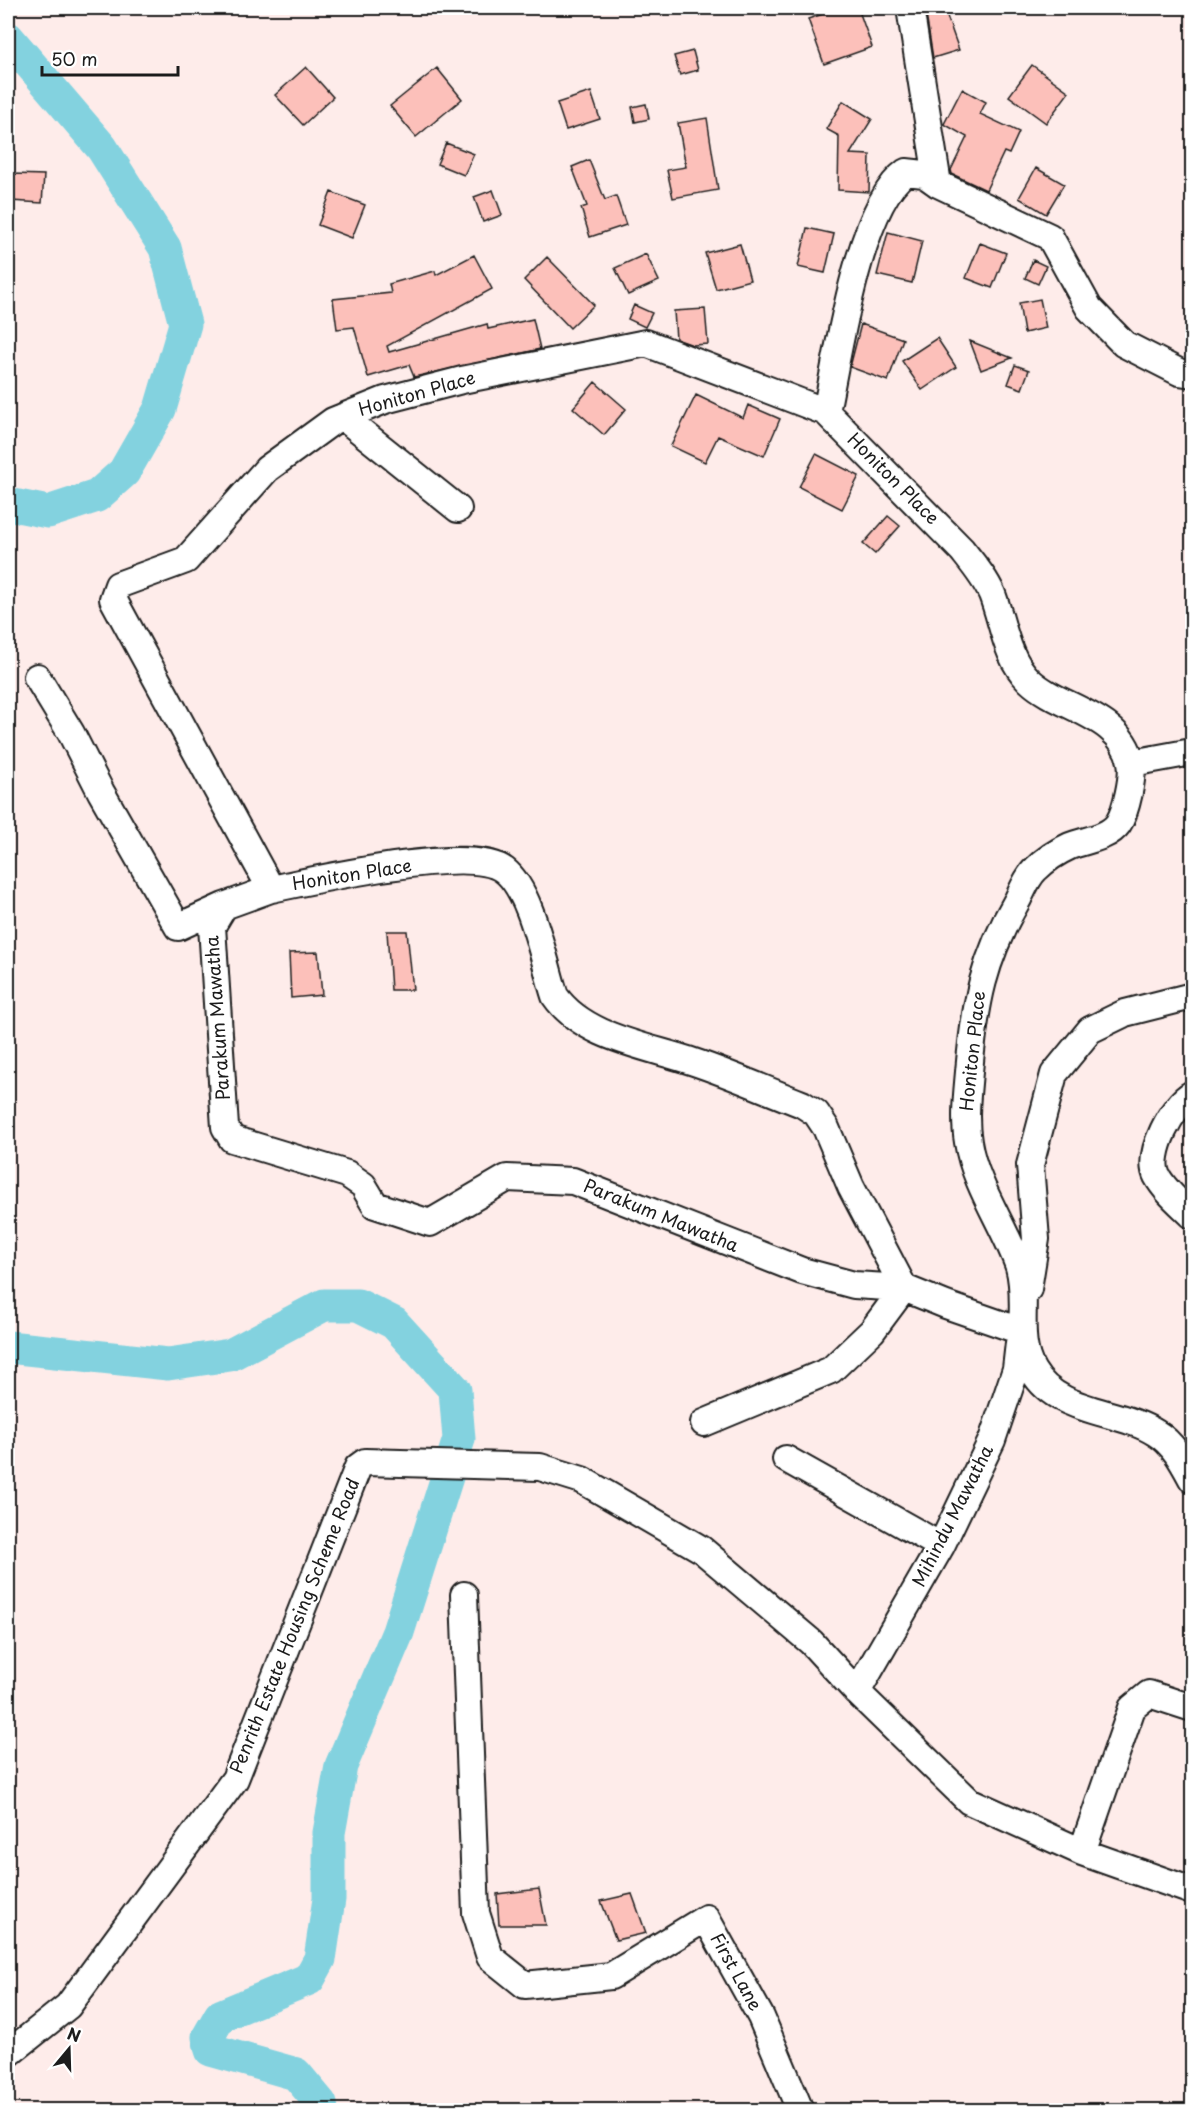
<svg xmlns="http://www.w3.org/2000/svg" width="1200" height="2118" font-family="'Playpen Sans',sans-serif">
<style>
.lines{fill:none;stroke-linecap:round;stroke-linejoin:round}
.river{stroke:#83d2df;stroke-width:33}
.building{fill:#fcc0ba;stroke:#1c1c1c;stroke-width:1.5}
.minor-casing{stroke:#1c1c1c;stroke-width:30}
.minor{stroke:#fff;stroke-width:26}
.labels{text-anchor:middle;stroke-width:4.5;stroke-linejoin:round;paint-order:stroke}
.street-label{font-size:18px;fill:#1c1c1c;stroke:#fff}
</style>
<rect width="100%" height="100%" fill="#feecea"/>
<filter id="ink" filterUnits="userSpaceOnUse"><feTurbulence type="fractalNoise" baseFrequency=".0167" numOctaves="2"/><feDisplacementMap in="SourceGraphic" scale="12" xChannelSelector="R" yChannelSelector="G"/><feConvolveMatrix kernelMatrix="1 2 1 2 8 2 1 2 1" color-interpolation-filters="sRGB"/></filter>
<g filter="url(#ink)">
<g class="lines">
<!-- river -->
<path class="river" d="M8 38 102 148 165 248 185 324 160 409 124 472 97 496 48 512 8 504
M8 1347 168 1364 230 1355 324 1305H358L394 1323 455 1390 459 1439 398 1632 341 1766 329 1833V1899L320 1959 309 1979 220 2016 208 2037 211 2050 296 2074 321 2104 322 2110"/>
</g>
<!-- building -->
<path class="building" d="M841 8H858L872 47 824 64 808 19Z
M925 8H944L959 50 933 58Z
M693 51 698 70 680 75 674 56Z
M1032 65 1069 92 1046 123 1009 96Z
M306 67 333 97 303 125 275 95Z
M437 68 462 99 416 137 390 106Z
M962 89 986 102 980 114 1019 132 1009 154 1004 152 986 190 952 174 951 170 967 137 944 124Z
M591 92 600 119 566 130 557 103Z
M843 101 872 119 850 154 870 155 869 192 838 190 839 136 826 129Z
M646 104 649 119 635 122 632 107Z
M707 118 718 190 673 198 667 170 686 167 678 123Z
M446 143 474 154 464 175 437 164Z
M589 160 605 200 616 196 626 225 590 237 581 208 587 206 572 167Z
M1036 168 1064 184 1046 214 1019 198Z
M12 174 44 175 42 203 11 201Z
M493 190 502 215 483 222 474 197Z
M331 192 365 205 352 238 318 225Z
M807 228 834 234 825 273 798 267Z
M888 232 922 241 912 283 877 275Z
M980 243 1006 253 992 288 966 278Z
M740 244 750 280 716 289 705 253Z
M646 254 659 281 628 295 615 268Z
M474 255 492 289 387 346 389 352 487 324 488 329 533 319 540 349 414 377 409 365 368 377 354 327 337 329 333 299 391 293 389 284 435 271 436 275Z
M547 257 594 305 570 328 524 280Z
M1033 260 1046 266 1038 284 1025 278Z
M1040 299 1046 328 1024 333 1019 303Z
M634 305 652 313 645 327 628 319Z
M705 309 708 344 693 345 676 339 674 311Z
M861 324 903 339 888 381 850 367Z
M937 338 956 367 922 390 902 361Z
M970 341 1012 358 981 370Z
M1015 365 1029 370 1022 389 1008 384Z
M595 382 626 409 604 435 573 408Z
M696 395 743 418 748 405 780 419 764 456 718 436 705 462 671 446Z
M816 454 859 476 842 509 799 487Z
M888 516 900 526 875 554 863 544Z
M387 931H407L413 990H391Z
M318 952 322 995 291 998 289 953Z
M539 1889 546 1925H499L497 1894Z
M632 1894 646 1933 616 1940 601 1901Z"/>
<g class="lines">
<defs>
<path id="minor" d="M910 8 938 184
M826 412C838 355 859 205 906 172L924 174 938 184 1050 237 1089 308 1124 344 1179 372 1192 374
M343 417 458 509
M37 677 71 733 101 792 178 927 224 906
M1132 763 1192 752
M271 889 224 906 212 926 225 1127 232 1139 347 1174 363 1185 375 1205 430 1223 507 1178 573 1181 802 1271 854 1285 904 1288
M1192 1094C1173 1104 1146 1154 1157 1176 1165 1191 1181 1204 1192 1215
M1028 1289 1036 1239 1030 1165 1054 1074 1090 1030 1125 1013 1192 996
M1021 1331 946 1305 904 1288 851 1187 826 1128 816 1113 802 1104C766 1090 730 1074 694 1062 648 1046 584 1038 555 996 544 963 532 891 504 870 471 844 315 880 271 889L113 599 118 585 186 560 267 469 333 421 385 400 462 380 646 343 826 412 962 550C973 564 985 578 992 594 1003 622 1006 658 1029 680 1059 709 1121 714 1131 762 1134 776 1126 812 1118 824 1108 838 1085 840 1070 846 1059 851 1045 860 1036 869 1028 876 1023 889 1018 899 983 959 975 1003 969 1072 967 1095 964 1119 968 1142 975 1186 1005 1226 1019 1267 1029 1301 1014 1339 1033 1371 1058 1414 1118 1409 1156 1433 1173 1443 1183 1462 1192 1479
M704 1423 831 1370 872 1331 904 1288
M786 1459 941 1546
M464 1595 476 1913 490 1957 525 1985 611 1976 706 1918 761 2017 800 2110
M857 1692 941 1546 992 1440 1016 1369 1019 1343
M1192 1708 1149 1694 1132 1708 1082 1852 1192 1891
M8 2054 68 2006 235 1779 358 1467 365 1462 540 1467 582 1480 701 1549 811 1642 857 1692 969 1801 1082 1852"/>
</defs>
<!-- minor casing -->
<use href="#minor" class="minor-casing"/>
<!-- minor -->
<use href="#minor" class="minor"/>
</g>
</g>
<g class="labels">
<!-- street labels -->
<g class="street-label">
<text transform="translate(417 394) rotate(-16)" y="6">Honiton Place</text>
<text transform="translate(893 479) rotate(45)" y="6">Honiton Place</text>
<text transform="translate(352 875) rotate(-9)" y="6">Honiton Place</text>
<text transform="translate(218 1018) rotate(-94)" y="6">Parakum Mawatha</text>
<text transform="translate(973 1051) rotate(-84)" y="6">Honiton Place</text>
<text transform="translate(661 1216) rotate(22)" y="6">Parakum Mawatha</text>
<text transform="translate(953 1516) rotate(-63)" y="6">Mihindu Mawatha</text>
<text transform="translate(295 1626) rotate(-68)" y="6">Penrith Estate Housing Scheme Road</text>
<text transform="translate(736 1972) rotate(61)" y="6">First Lane</text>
</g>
</g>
<!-- margin -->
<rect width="1200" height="2118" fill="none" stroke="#fff" stroke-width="30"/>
<rect x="15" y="15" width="1170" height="2088" fill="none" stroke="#1c1c1c" stroke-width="2" filter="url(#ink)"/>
<!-- north arrow -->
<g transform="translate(69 2049) rotate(19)" stroke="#ffffff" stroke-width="4.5" paint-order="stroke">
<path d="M0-4.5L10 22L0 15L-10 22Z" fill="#1c1c1c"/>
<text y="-9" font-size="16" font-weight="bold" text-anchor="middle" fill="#1c1c1c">N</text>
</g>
<!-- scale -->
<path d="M42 66v9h136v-9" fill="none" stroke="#1c1c1c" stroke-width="3"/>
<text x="51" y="66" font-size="18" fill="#1c1c1c" stroke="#ffffff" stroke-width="4.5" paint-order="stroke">50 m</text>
</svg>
